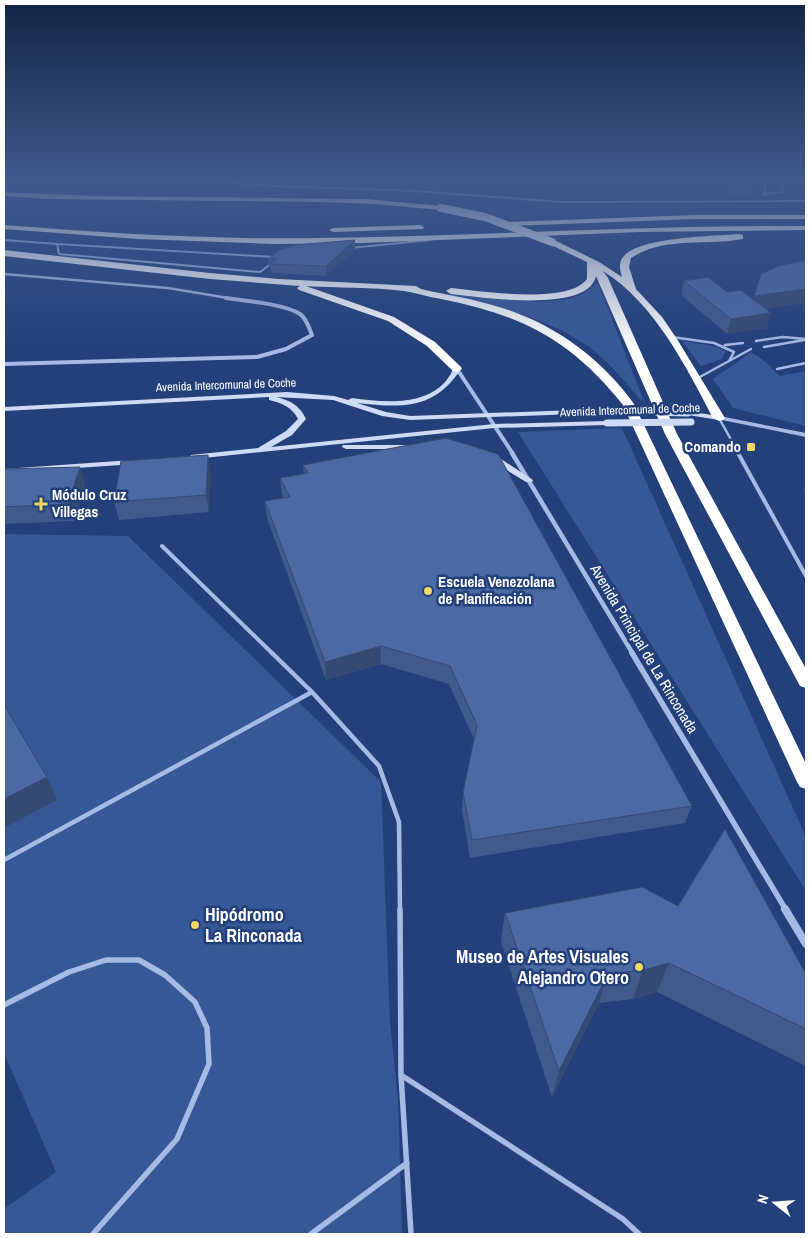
<svg xmlns="http://www.w3.org/2000/svg" width="810" height="1238" font-family="'Archivo Narrow',sans-serif">
<style>
.green{fill:#365897}
.lines{fill:none;stroke-linecap:round;stroke-linejoin:round}
.service-far4{stroke:#a5bbe5;stroke-width:2}
.service-far3{stroke:#a5bbe5;stroke-width:2.5}
.service-far2{stroke:#a5bbe5;stroke-width:4}
.service-far1{stroke:#a5bbe5;stroke-width:4.5}
.service{stroke:#a5bbe5;stroke-width:5.5}
.minor-far4{stroke:#a5bbe5;stroke-width:2.5}
.minor-far3{stroke:#a5bbe5;stroke-width:4}
.minor-far2{stroke:#a5bbe5;stroke-width:4.5}
.minor-far1{stroke:#a5bbe5;stroke-width:5.5}
.minor{stroke:#a5bbe5;stroke-width:8}
.tertiary{fill:#a5bbe5;fill-rule:evenodd}
.secondary{fill:#cedbf4;fill-rule:evenodd}
.motorway{fill:#fff;fill-rule:evenodd}
.secondary-bridge{stroke:#cedbf4;stroke-width:7}
.motorway-bridge{stroke:#fff;stroke-width:8}
.wall{fill:#405a8c}
.shaded-wall{fill:#344a72}
.building{fill:#4b69a3;stroke:#344a72}
.poi-dot{fill:#f0d667;stroke:#23407a;stroke-width:2}
.labels{text-anchor:middle;stroke-width:5;stroke-linejoin:round;paint-order:stroke}
.far-street-label{font-size:12px;fill:#fff;stroke:#23407a}
.poi-label{font-size:15px;font-weight:bold;fill:#fff;stroke:#23407a;text-anchor:start}
.street-label{font-size:15px;fill:#fff;stroke:#23407a}
.near-poi-label{font-size:18px;font-weight:bold;fill:#fff;stroke:#23407a;text-anchor:start}
</style>
<rect width="100%" height="100%" fill="#23407a"/>
<!-- green -->
<path class="green" d="M598 283 645 404C627 385 610 362 589 347 544 316 491 304 439 293 478 296 530 306 568 299 580 297 589 290 598 283Z
M682 341 714 346 726 351 722 359 701 366Z
M751 352 762 359 780 376 806 371V426L733 408 713 379Z
M622 428 806 837V891L518 432Z
M4 534 128 536 381 782 390 1023 398 1099 402 1234H4V1209L56 1172 5 1055 4 1056Z"/>
<g class="lines">
<!-- service-far4 -->
<path class="service-far4" d="M154 177 275 186 416 191 563 202 806 201
M344 177H349
M764 177 765 195
M195 181 201 177
M764 194 782 192 784 177
M4 240 57 244 59 254 260 272 272 263
M57 244 274 257
M350 248 430 240"/>
<!-- service-far3 -->
<path class="service-far3" d="M672 337 714 343 734 352 729 361 698 378
M756 341 783 337 806 339
M725 345 743 343
M764 347 804 340
M729 361 751 349
M777 369 806 363
M719 418 739 454"/>
<!-- service-far2 -->
<path class="service-far2" d="M738 453 806 576
M162 546 273 654"/>
<!-- service-far1 -->
<path class="service-far1" d="M272 653 312 692 379 766 399 822 400 910
M4 860 312 692"/>
<!-- service -->
<path class="service" d="M400 909 401 1075 411 1234
M4 1005 69 972 106 960H139L165 975 195 1002 207 1028 209 1064 177 1139 93 1234
M401 1075 623 1219 639 1234
M311 1234 407 1163"/>
<!-- minor-far4 -->
<path class="minor-far4" d="M4 274 168 288 234 299"/>
<!-- minor-far3 -->
<path class="minor-far3" d="M4 364 257 357 286 349 312 335C309 328 307 319 300 314 285 304 246 301 226 298
M457 369 513 454"/>
<!-- minor-far2 -->
<path class="minor-far2" d="M512 453 633 654"/>
<!-- minor-far1 -->
<path class="minor-far1" d="M632 653 786 910"/>
<!-- minor -->
<path class="minor" d="M785 909 806 944"/>
<!-- tertiary -->
<path class="tertiary" d="M719 416 806 433V437L717 419 716 418Z"/>
<!-- secondary -->
<path class="secondary" d="M454 367 461 369C434 410 402 408 357 403L386 412 410 416 603 409 607 411 603 413 410 420 382 416 333 400 276 397C290 400 300 406 306 419L292 435 271 447 494 424 607 421 611 423 607 425 494 428 194 459 190 457 191 455 258 448 286 431 298 419C292 407 282 403 269 400V397L4 411V407L287 392 334 396 348 400 352 398C383 402 423 407 446 381 449 377 452 372 454 367Z
M685 411 719 416 723 418 719 420 688 415H685Z
M343 445H414L418 447 414 449H346L342 447Z
M492 457H498L533 480 532 482H526L492 461Z
M132 460 136 462 135 464 4 473V469Z"/>
<!-- motorway -->
<path class="motorway" d="M4 192 94 196 365 199 441 206 445 208 441 210 374 204 320 202 49 199 4 196Z
M695 215H806V219H695L505 226 501 224 505 222Z
M4 225C108 233 213 240 318 238 481 236 643 225 806 226V230L640 232 362 243 273 244 138 239 4 229Z
M420 225 424 227 423 229 333 232 329 230 333 228Z
M740 234 743 235V239C707 246 664 236 631 258L629 267 636 289 662 317 677 339 725 418 723 420 719 421 713 418C685 365 655 304 603 271L608 278 677 434 806 669V688L800 686 665 434 596 276C588 314 480 297 451 294L446 291 451 288C480 291 568 305 587 279V262L549 244V240L552 239 599 262 622 277C620 270 618 262 624 256 640 237 715 236 740 234Z
M4 250 210 273 279 279 416 286 421 289C447 295 474 299 499 307 553 323 601 358 634 404L806 764V789L800 787 797 782 623 405C571 340 522 315 441 299 429 297 416 293 404 291 372 287 338 288 306 286L394 317 435 342 461 367 462 369 457 372 453 371 427 346 388 321 299 290 297 288 300 286 210 279 4 256Z"/>
<!-- secondary-bridge -->
<path class="secondary-bridge" d="M603 411 688 413
M607 423 691 422"/>
<!-- motorway-bridge -->
<path class="motorway-bridge" d="M441 208 485 217 552 242"/>
</g>
<!-- wall -->
<path class="wall" d="M290 177H333L327 182Z
M730 177H754V184L751 196 727 194Z
M802 177H806V196H803Z
M355 240V250L326 276 271 273 270 268H269L268 259Z
M684 281 766 308 767 328 727 334 681 295Z
M303 465 692 806 685 823 470 858 462 810 463 792 474 739 449 684 381 664 326 680 267 518 265 501 284 498 282 495 280 478 304 474Z
M4 469 85 484 74 521 4 524Z
M211 472 209 512 119 520 114 502Z
M806 484V496L804 491Z
M505 913 806 974V1066L657 992 633 999 599 1003 552 1097 501 942Z"/>
<!-- shaded-wall -->
<path class="shaded-wall" d="M327 177H333L327 182Z
M355 240V250L326 276V266Z
M806 289V303L750 311 754 296Z
M771 313 767 328 727 334 731 319Z
M208 455 211 472 209 512 206 495Z
M80 467 85 484 74 521 68 504Z
M381 646V664L326 680 325 662Z
M47 777 57 800 4 828V799Z
M669 963 657 992 633 999 643 970Z
M608 974 599 1003 552 1097 559 1071Z"/>
<!-- building -->
<path class="building" d="M730 177H754V184L730 182Z
M355 240 326 266 270 264 277 259H268L279 250 295 245Z
M806 260V289L754 296 761 274 779 266Z
M708 277 727 292 741 290 771 313 731 319 684 281Z
M446 438 498 454 692 806 472 840 463 792 477 725 450 666 381 646 325 662 265 501 290 497 280 478 308 473 303 465Z
M208 455 206 495 114 502 121 461Z
M80 467 68 504 4 507V469Z
M4 705 47 777 4 799Z
M725 829 806 974V1029L669 963 643 970 608 974 559 1071 505 913 642 887 678 906Z"/>
<!-- sky -->
<linearGradient id="sky" x2="0" y2="1"><stop stop-color="#132343"/><stop offset="0.51" stop-color="#3f598d"/><stop offset="1" stop-color="#3f598d" stop-opacity="0"/></linearGradient>
<rect width="810" height="350" fill="url(#sky)"/>
<!-- markers -->
<g class="poi-dot">
<rect x="746" y="442" width="10" height="10" rx="2.5"/>
<path d="M38.5 496.5h5v5h5v5h-5v5h-5v-5h-5v-5h5z"/>
<circle cx="428" cy="591" r="5"/>
<circle cx="195" cy="925" r="5"/>
<circle cx="639" cy="967" r="5"/>
</g>
<g class="labels">
<!-- far-street labels -->
<g class="far-street-label">
<text transform="translate(226 385) rotate(-2)" y="4">Avenida Intercomunal de Coche</text>
<text transform="translate(630 410) rotate(-2)" y="4">Avenida Intercomunal de Coche</text>
</g>
<!-- poi labels -->
<g class="poi-label">
<text x="741" y="452" text-anchor="end">Comando</text>
<text x="52" y="500">Módulo Cruz<tspan x="52" dy="17">Villegas</tspan></text>
<text x="438" y="587">Escuela Venezolana<tspan x="438" dy="17">de Planificación</tspan></text>
</g>
<!-- street labels -->
<g class="street-label">
<text transform="translate(644 649) rotate(59)" y="5">Avenida Principal de La Rinconada</text>
</g>
<!-- near-poi labels -->
<g class="near-poi-label">
<text x="205" y="921">Hipódromo<tspan x="205" dy="21">La Rinconada</tspan></text>
<text x="629" y="963" text-anchor="end">Museo de Artes Visuales<tspan x="629" dy="21">Alejandro Otero</tspan></text>
</g>
</g>
<!-- border -->
<rect width="810" height="1238" fill="none" stroke="#ffffff" stroke-width="10"/>
<!-- north arrow -->
<g transform="translate(775 1203) rotate(287)" stroke="#23407a" stroke-width="4" paint-order="stroke">
<path d="M0-4L9 19L0 12L-9 19Z" fill="#ffffff"/>
<text y="-8" font-size="14" font-weight="bold" text-anchor="middle" fill="#ffffff">N</text>
</g>
</svg>
